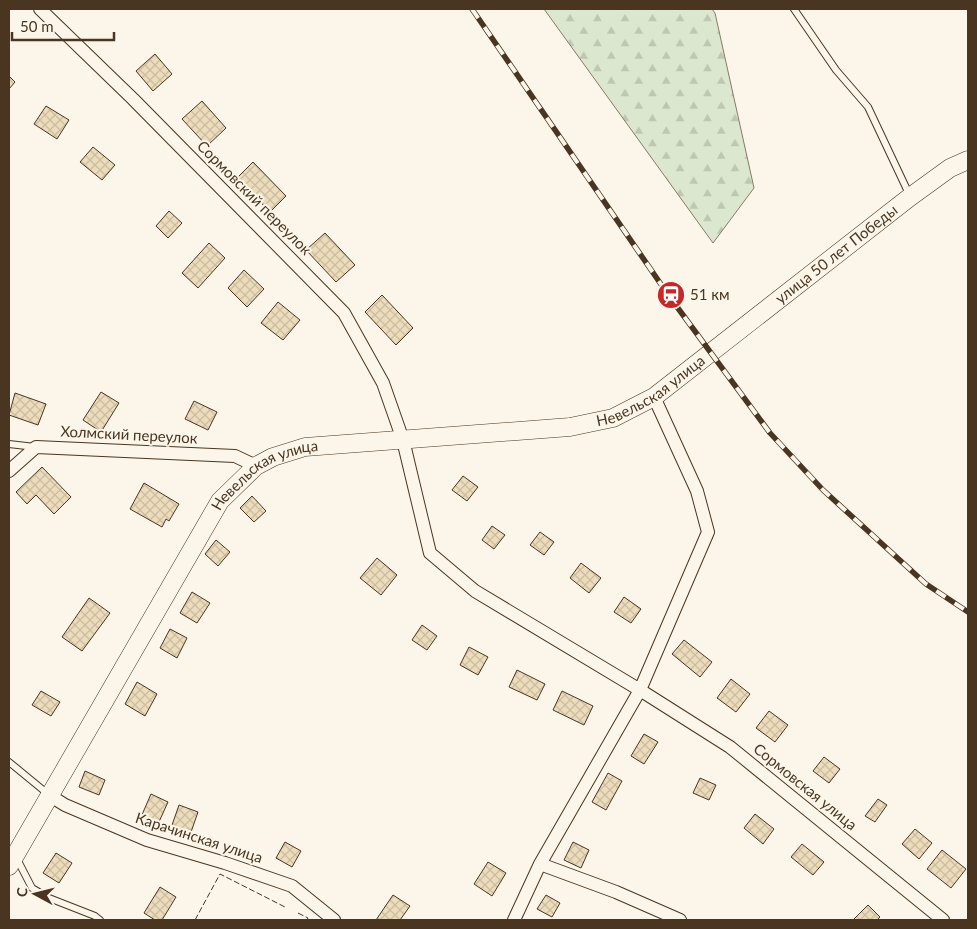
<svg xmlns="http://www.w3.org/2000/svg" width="977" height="929" font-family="Lato,sans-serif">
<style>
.forest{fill:url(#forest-firs);stroke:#887966}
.building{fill:url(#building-cross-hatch);stroke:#4a3520}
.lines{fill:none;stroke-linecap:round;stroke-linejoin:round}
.lane-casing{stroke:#4a3520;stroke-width:8}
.street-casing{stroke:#4a3520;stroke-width:14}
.secondary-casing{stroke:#4a3520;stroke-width:19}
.lane{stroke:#fbf6e9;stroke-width:6}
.street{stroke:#fbf6e9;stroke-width:12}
.secondary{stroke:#fbf6e9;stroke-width:18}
.rail-casing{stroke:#4a3520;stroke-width:5.5}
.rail{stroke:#fbf6e9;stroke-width:4;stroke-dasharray:11;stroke-linecap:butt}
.fence{stroke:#4a3520;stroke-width:1;stroke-dasharray:6 2.5;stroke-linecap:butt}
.labels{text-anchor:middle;stroke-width:4;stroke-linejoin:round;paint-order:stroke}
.street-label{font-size:15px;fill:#4a3520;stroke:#fbf6e9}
.poi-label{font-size:15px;fill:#4a3520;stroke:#fbf6e9;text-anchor:start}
</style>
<defs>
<pattern id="forest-firs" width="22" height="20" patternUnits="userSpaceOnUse" patternTransform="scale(1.25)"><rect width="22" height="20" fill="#dce7d0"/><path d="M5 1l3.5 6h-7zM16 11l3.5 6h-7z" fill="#bec7b2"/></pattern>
<pattern id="building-cross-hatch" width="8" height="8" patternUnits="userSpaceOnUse" patternTransform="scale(1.25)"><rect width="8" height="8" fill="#ecdcbc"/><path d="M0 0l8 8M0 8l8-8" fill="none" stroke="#ccbda1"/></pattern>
</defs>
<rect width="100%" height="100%" fill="#fbf6e9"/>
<!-- forest -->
<path class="forest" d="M544 9H712L715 13 754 188 713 243Z"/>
<!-- building -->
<path class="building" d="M155 54 172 74 153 91 136 71Z
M9 76 15 82 9 89Z
M202 101 226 128 207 146 182 119Z
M46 106 69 120 57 139 34 124Z
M93 147 115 165 102 180 80 162Z
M253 162 286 196 270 212 237 178Z
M169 211 182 223 168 238 156 226Z
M325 233 355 265 336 282 306 250Z
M209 243 225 258 198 288 182 273Z
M244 270 264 289 247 307 228 288Z
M382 295 413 328 396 345 365 312Z
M278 302 300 320 283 340 261 323Z
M101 392 119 403 101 432 83 420Z
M15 393 46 404 38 425 9 415Z
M194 401 217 412 208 430 185 419Z
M42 467 71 497 54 514 36 495 27 504 16 492Z
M463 476 478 487 467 501 452 490Z
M144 483 179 504 169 521 166 519 162 527 130 509Z
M252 496 266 511 254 522 240 508Z
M492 526 505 535 494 549 482 540Z
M540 532 554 542 544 555 530 545Z
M216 540 230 552 218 566 205 554Z
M377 558 397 575 381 595 360 578Z
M581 563 601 578 589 593 570 578Z
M192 592 210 603 197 623 180 613Z
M624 597 641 609 631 623 614 612Z
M89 598 110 613 82 651 62 637Z
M422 625 437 636 427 650 412 640Z
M170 629 187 638 177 658 160 648Z
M684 640 712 662 700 677 672 654Z
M469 647 488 657 478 675 460 665Z
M517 670 545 684 537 700 509 687Z
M731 679 750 694 736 712 717 698Z
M137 682 157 694 145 716 125 704Z
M41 691 60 702 51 716 32 705Z
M562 691 593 706 584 725 553 710Z
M769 711 788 725 775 742 756 728Z
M644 734 658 742 644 764 631 756Z
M824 757 840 769 829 783 813 771Z
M85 771 105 780 99 795 79 787Z
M608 773 622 781 606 810 592 802Z
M700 778 716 785 709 800 693 793Z
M151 794 168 802 158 824 141 817Z
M878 799 887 805 875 822 865 816Z
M179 805 198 812 190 835 171 828Z
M755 814 774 829 763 844 744 828Z
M915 829 932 843 919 859 902 844Z
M285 842 301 851 292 867 276 858Z
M573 842 589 850 581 868 564 860Z
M802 844 824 862 813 875 791 857Z
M942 850 966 869 951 888 927 869Z
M56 853 72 863 59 883 43 873Z
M488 862 506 873 492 896 474 884Z
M160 887 176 897 162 920H155L144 913Z
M393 895 410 906 400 920H376Z
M546 895 560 903 552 917 537 909Z
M868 905 880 917 877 920H853Z"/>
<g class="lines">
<defs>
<path id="lane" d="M794 9 836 70 868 107 910 196
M9 444 35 447
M9 762 48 794
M17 859 32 888 49 898 95 916 100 920"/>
<path id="street" d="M40 9 133 99 344 313 383 383 403 440 430 553 475 591 640 690 730 747 943 920
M9 471 36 447 235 456 256 466
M49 795 65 805 147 840 225 863 292 886 334 920
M540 864 616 892 680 920
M514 920 540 864 640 690 708 532 697 491 654 397"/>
<g id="secondary">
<path id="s1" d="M9 866 220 501 256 466 273 457 305 447 570 427 613 418 654 397 910 197 950 168 968 160"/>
</g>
</defs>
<!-- lane casing -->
<use href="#lane" class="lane-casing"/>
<!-- street casing -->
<use href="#street" class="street-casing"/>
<!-- secondary casing -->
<use href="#secondary" class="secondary-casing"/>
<!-- lane -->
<use href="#lane" class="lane"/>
<!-- street -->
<use href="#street" class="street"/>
<!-- secondary -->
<use href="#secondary" class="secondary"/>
<defs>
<path id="rail" d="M472 9 669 296 770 433 823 490 926 584 968 612"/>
</defs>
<!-- rail casing -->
<use href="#rail" class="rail-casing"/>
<!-- rail -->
<use href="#rail" class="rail"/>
<!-- fence -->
<path class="fence" d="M298 913 308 918 307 920
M195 920 220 874 285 907"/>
</g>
<!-- icons -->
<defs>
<symbol id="station-disc" viewBox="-11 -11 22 22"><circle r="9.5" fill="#c62828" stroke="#fbf6e9"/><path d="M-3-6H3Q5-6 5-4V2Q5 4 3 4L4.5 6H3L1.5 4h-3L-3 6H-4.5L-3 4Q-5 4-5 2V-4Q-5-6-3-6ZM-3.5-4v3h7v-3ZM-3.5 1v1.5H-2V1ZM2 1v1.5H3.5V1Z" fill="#fff"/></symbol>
</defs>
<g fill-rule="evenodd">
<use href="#station-disc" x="655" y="279" width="32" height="32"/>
</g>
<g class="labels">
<!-- street labels -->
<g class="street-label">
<text transform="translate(254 198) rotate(45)" y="5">Сормовский переулок</text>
<text dy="5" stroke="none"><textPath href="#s1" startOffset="1112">улица 50 лет Победы</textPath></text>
<text dy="5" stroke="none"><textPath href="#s1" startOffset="880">Невельская улица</textPath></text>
<text transform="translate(129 435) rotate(3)" y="5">Холмский переулок</text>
<text dy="5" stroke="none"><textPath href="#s1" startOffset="475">Невельская улица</textPath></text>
<text transform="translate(805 787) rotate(39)" y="5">Сормовская улица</text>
<text transform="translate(199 838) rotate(18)" y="5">Карачинская улица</text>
</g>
<!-- poi labels -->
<g class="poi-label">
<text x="690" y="300">51 км</text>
</g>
</g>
<!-- border -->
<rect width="977" height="929" fill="none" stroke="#4a3520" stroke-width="20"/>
<!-- north arrow -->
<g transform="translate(35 894) rotate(277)" stroke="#fbf6e9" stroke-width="4" paint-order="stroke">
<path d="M0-4L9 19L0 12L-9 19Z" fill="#4a3520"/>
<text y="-8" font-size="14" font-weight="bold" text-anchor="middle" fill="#4a3520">С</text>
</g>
<!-- scale -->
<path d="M12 32v8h102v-8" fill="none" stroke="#4a3520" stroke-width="2.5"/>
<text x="20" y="32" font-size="15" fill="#4a3520" stroke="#fbf6e9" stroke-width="4" paint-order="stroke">50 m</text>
</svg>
